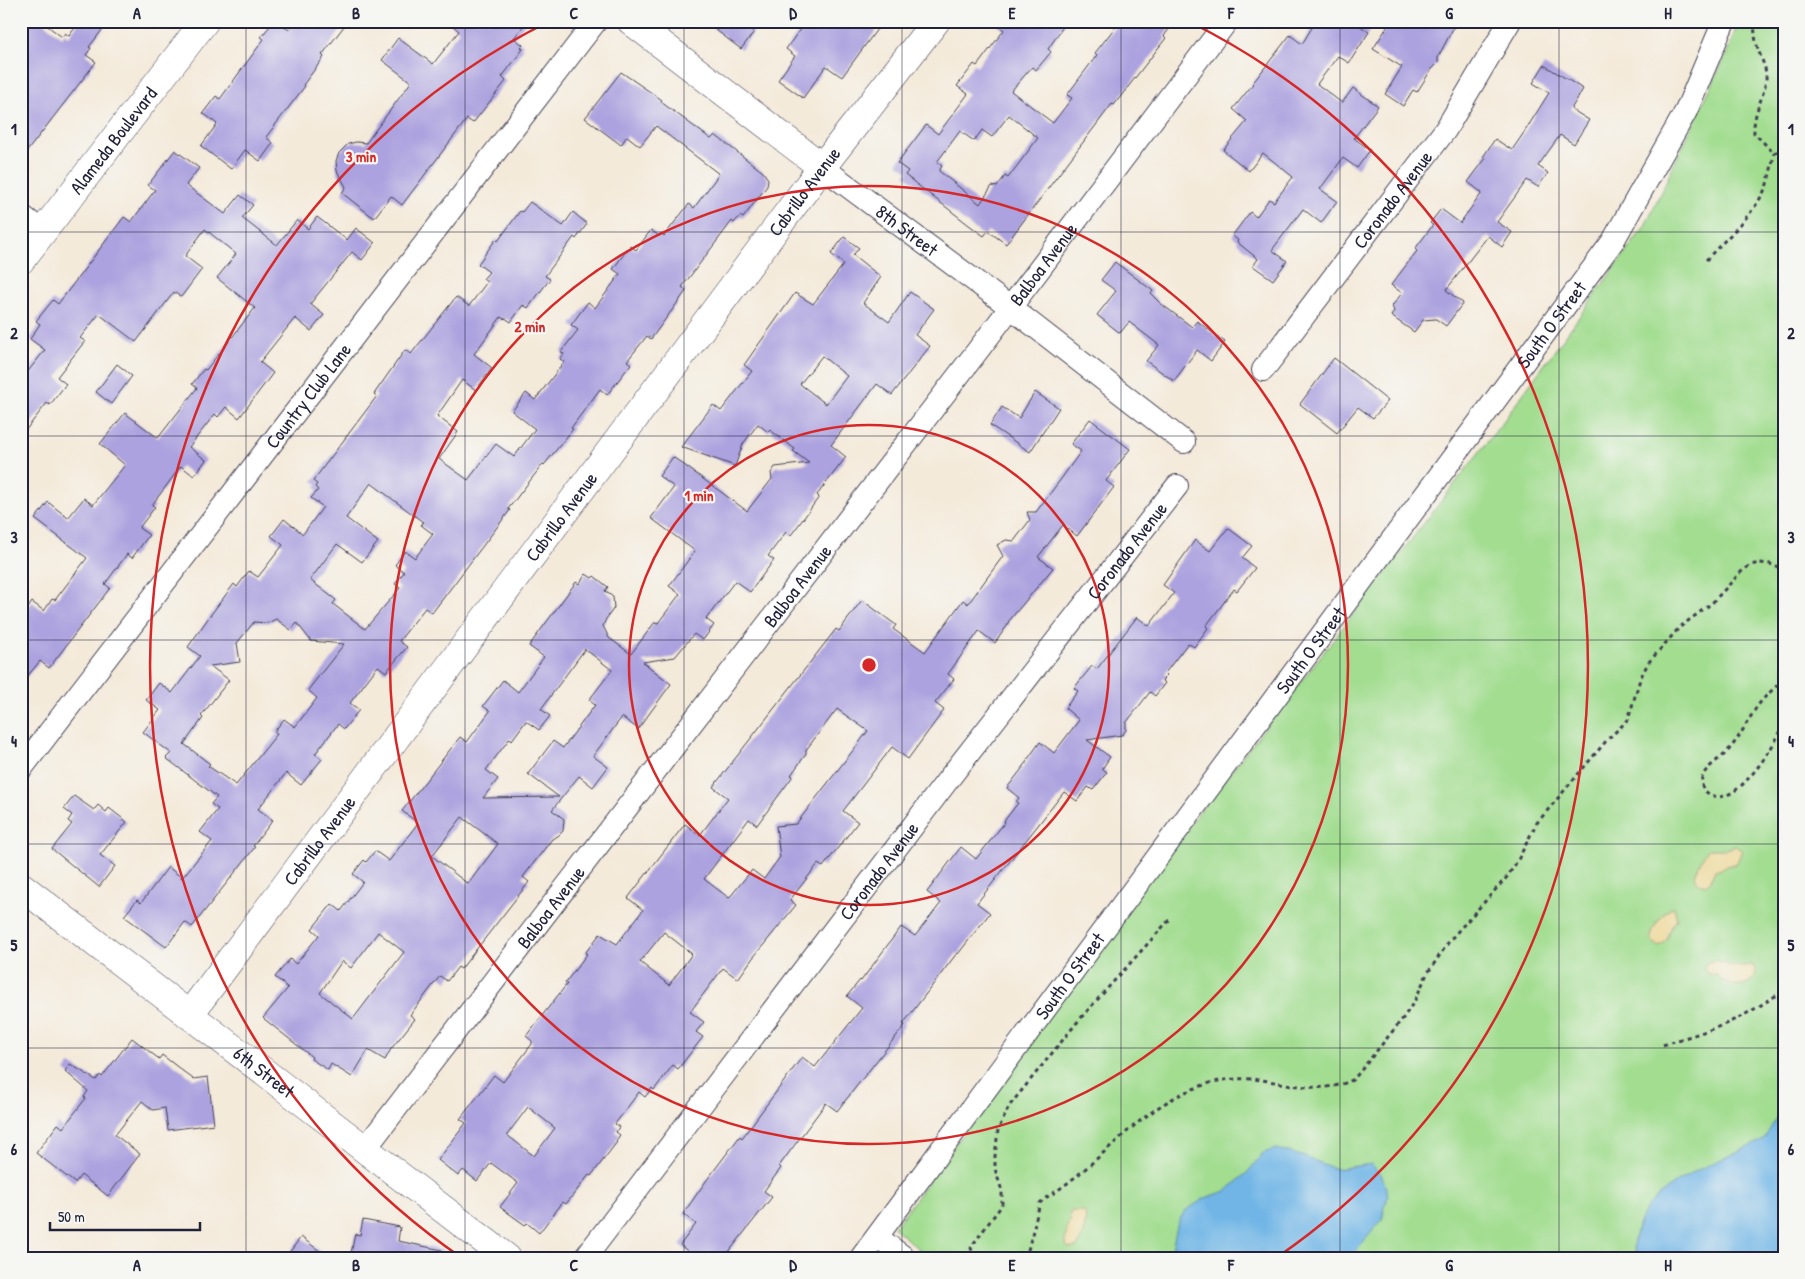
<svg xmlns="http://www.w3.org/2000/svg" width="1805" height="1279" font-family="'Patrick Hand',sans-serif">
<style>
.green{fill:#a2dd90;stroke:#628066}
.sand{fill:#eeda9e;stroke:#887e6c}
.water{fill:#6fb5e6;stroke:#486c90}
.building{fill:#aca2df;fill-rule:evenodd}
.lines{fill:none;stroke-linecap:round;stroke-linejoin:round}
.minor-casing{stroke:#424053;stroke-width:24}
.tertiary-casing{stroke:#424053;stroke-width:29}
.secondary-casing{stroke:#424053;stroke-width:29}
.path{stroke:#424053;stroke-width:3;stroke-dasharray:4 4;stroke-linecap:butt}
.minor{stroke:#fff;stroke-width:22}
.tertiary{stroke:#fff;stroke-width:28}
.secondary{stroke:#fff;stroke-width:28}
.grid{fill:none;stroke:#22223b;stroke-width:1;stroke-opacity:0.55}
.ring{fill:none;stroke:#d62828;stroke-width:2.5}
.labels{text-anchor:middle;stroke-width:4.5;stroke-linejoin:round;paint-order:stroke}
.street-label{font-size:19px;fill:#22223b;stroke:#f6f6f2}
.centre{fill:#d62828;stroke:#f6f6f2;stroke-width:2.5}
.ring-label{font-size:15px;text-anchor:middle;font-weight:bold;fill:#d62828;stroke:#f6f6f2;stroke-width:4.5;stroke-linejoin:round;paint-order:stroke}
.neatline{fill:none;stroke:#22223b;stroke-width:2}
.grid-label{font-size:16px;text-anchor:middle;font-weight:bold;fill:#22223b}
</style>
<rect width="100%" height="100%" fill="#f6f6f2"/>
<filter id="ink" filterUnits="userSpaceOnUse"><feTurbulence type="fractalNoise" baseFrequency=".02" numOctaves="2"/><feDisplacementMap in="SourceGraphic" scale="10" xChannelSelector="R" yChannelSelector="G"/><feConvolveMatrix kernelMatrix="1 2 1 2 8 2 1 2 1" color-interpolation-filters="sRGB"/></filter>
<filter id="wash" filterUnits="userSpaceOnUse"><feTurbulence type="fractalNoise" baseFrequency=".0096" numOctaves="4" result="noise"/><feDisplacementMap in="SourceGraphic" scale="20" xChannelSelector="R" yChannelSelector="G"/><feGaussianBlur stdDeviation="1.12" result="paint"/><feColorMatrix in="noise" values="0 0 0 0 0 0 0 0 0 0 0 0 0 0 0 0 0 1.4 0 .05"/><feComposite in="paint" operator="in"/></filter>
<g filter="url(#wash)">
<rect width="100%" height="100%" fill="#f4eada"/>
<!-- green -->
<path class="green" d="M1739 21H1784V1258H929L894 1228 1187 828 1502 423 1645 226 1727 53Z"/>
<!-- sand -->
<path class="sand" d="M1736 846 1742 850 1737 863 1715 870 1711 880 1706 885 1698 883 1695 876C1697 869 1704 853 1708 849H1726Z
M1674 907 1677 919C1676 922 1673 923 1672 926 1667 935 1670 942 1658 946 1641 937 1662 916 1670 908Z
M1715 960C1734 966 1730 968 1751 965L1755 968 1756 976C1746 989 1726 988 1717 975 1711 974 1705 974 1704 967L1706 963Z
M1071 1211H1084C1089 1219 1082 1237 1078 1246L1075 1248H1068C1062 1240 1068 1234 1067 1225L1071 1222 1069 1218Z"/>
<!-- water -->
<path class="water" d="M1784 1104V1258H1637C1632 1245 1633 1241 1637 1228 1650 1187 1701 1169 1737 1152 1745 1148 1755 1145 1762 1140 1769 1134 1778 1113 1784 1104Z
M1277 1149 1302 1156 1336 1169 1371 1164 1382 1175 1388 1195 1382 1220 1353 1254 1348 1258H1170L1178 1222 1185 1211 1205 1198 1226 1191 1248 1172 1263 1153Z"/>
<g id="blocks">
<!-- building -->
<path class="building" d="M21 21H41L62 37 65 33 69 36 80 21H109L89 47 91 48 86 55 96 62 21 159Z
M274 21H278L289 30 296 21H348L322 55 324 57 303 85 305 86 266 137 273 143 260 161 245 150 231 169 201 146 217 124 203 113 216 96 220 99 264 39 261 37Z
M447 21H527L514 38 523 45 521 47 523 49 502 77 506 81 473 123 467 119 402 205 391 196 374 218 342 193 346 187 337 171 336 161 339 153 348 144 356 142 366 143 411 82 382 60 398 38 433 64 459 31Z
M704 21H740L754 32 741 49Z
M806 21H883L842 77 826 66 803 98 778 80 795 56 786 49Z
M992 21H1067L1048 49 1051 52 1036 70 1032 67 1011 91 1053 123 1072 98 1067 95 1097 55 1095 53 1120 21H1175L1164 36 1166 38 1114 105 1112 104 1006 244 988 231 984 236 969 225 905 175 908 171 897 163 926 125 938 134 968 94 957 86 974 64 977 66 1004 30ZM1009 115 1038 138 1008 178 1005 176 997 187 992 186 980 204 939 171 942 166 937 162 960 131 974 141 982 130 992 137Z
M1316 21H1353L1369 32 1349 63 1338 56 1317 84 1342 103 1353 88 1378 106 1354 138 1370 150 1357 168 1343 158 1320 189 1337 201 1321 223 1303 209 1272 250 1287 261 1273 280 1253 266 1258 259 1237 242 1238 240 1232 236 1250 212 1256 217 1269 199 1274 202 1293 177 1263 153 1249 171 1223 150 1247 121 1233 109 1253 84H1252L1290 35 1302 44Z
M1391 21H1457L1438 57V63L1431 70 1417 92 1413 90 1403 106 1385 94 1402 67 1373 49Z
M1544 65 1583 89 1571 109 1589 120 1574 144 1560 135 1538 166 1548 173 1538 187 1527 180 1497 222 1512 232 1502 247 1488 236 1446 290 1463 303 1446 326 1436 319 1423 320 1414 332 1391 316 1394 311 1392 306 1402 293 1391 285 1417 251 1415 249 1433 225 1430 223 1441 209 1460 223 1482 193 1468 182 1486 158 1483 157 1495 139 1512 150 1525 131 1549 93 1533 83Z
M621 72 662 100 661 102 711 139 715 135 763 172 768 179 767 186 743 218 740 216 734 223 732 221 682 287 686 291 651 339 647 336 627 361 631 364 607 395 600 389 571 428 573 429 544 465 543 464 508 509 510 510 432 613 425 608 399 641 407 647 386 672 378 666 350 703 359 710 344 729 338 724 315 754 322 759 301 785 286 773 258 809 273 820 253 846 255 847 192 927 185 922 166 947 124 916 137 900 141 903 168 867 182 878 212 841 200 832 218 809 211 804 217 797 166 758 171 753 143 732 160 710 146 700 159 683 172 693 200 656 188 647 209 617 234 584 237 587 249 571 258 577 283 545 271 536 284 519 303 534 323 507 311 498 318 490 315 487 317 484 313 481 377 396 374 394 405 350 411 354 456 297 469 306 487 282 483 279 489 272 478 264 496 239 498 241 520 211 522 212 530 202 563 226 573 212 587 224 576 239 574 237 545 276 550 279 528 308 523 305 511 322 505 318 504 319 501 317 474 354 492 368 476 390 462 380 437 416 458 432 439 459 468 480 496 444 514 457 535 429 512 411 526 393 535 400 564 362 560 359 564 354 561 352 578 330 571 325 588 302 595 308 620 274 613 269 630 246 636 250 651 230 659 236 661 233 664 236 689 204 694 208 719 174 656 126 640 146 627 136 621 145 585 118ZM371 483 423 522 421 525 433 534 415 558 405 551 395 565 404 572 395 584 400 588 365 629 333 604 336 600 310 580 337 544 362 562 378 542 346 518ZM276 619 291 630 297 623 311 641 344 644 308 690 317 698 295 727 284 719 274 732 277 734 236 785 208 766 210 764 184 744 203 718 201 716 229 680 210 666 240 662 237 643 254 622 268 623Z
M175 150 199 168 186 185 225 214 240 195 253 205 242 218 277 245 297 220 308 229 317 217 347 240 356 228 375 243 362 260 352 252 310 304 324 315 311 331 295 318 260 362 273 373 239 418 226 407 218 417 215 414 189 447 206 460 194 476 181 466 152 505 155 507 139 528 149 535 132 558 127 554 105 584 110 588 49 668 40 661 21 684V618L32 602 44 611 52 599 55 600 87 558 35 519 48 502 68 518 84 498 93 505 125 465 100 444 125 413 158 438 197 388 192 384 204 369 206 370 255 308 217 278 236 254 205 229 185 256 202 269 181 297 174 292 136 342 99 314 80 338 85 341 57 377 66 384 50 405 47 403 21 436V380L45 350 30 339 40 324 36 321 53 300 58 304 124 217 131 222 155 190 148 185Z
M844 237 859 248 853 255 881 277 863 303 889 322 910 292 934 309 915 335 930 346 892 395 877 384 831 445 846 457 817 495 819 497 806 515 791 535 786 532 768 556 774 560 750 592 735 581 706 619 714 625 703 640 694 634 675 657 643 662 671 684 638 729 622 717 593 756 608 767 593 787 579 776 552 810 564 819 563 831 558 836 552 839 523 877 529 882 461 969 458 967 447 981 440 976 410 1015 415 1019 391 1049 385 1060 368 1050 352 1077 331 1064 328 1070 311 1059 312 1057 263 1018 288 988 275 977 290 959 296 964 319 935 312 929 332 904 341 911 363 882 353 874 364 860 366 862 375 851 389 861 418 823 402 811 460 737 467 742 490 711 483 706 503 680 518 692 544 657 529 646 576 582 579 584 586 574 592 578 594 576 608 587 605 591 613 597 614 608 606 619 603 626 609 638 631 654 655 622 658 623 680 594 669 586 695 551 651 518 674 487 659 476 673 457 747 511 772 479 771 473 775 467 809 463 793 451 795 449 770 430 768 432 758 424 743 444 735 466 681 447 713 405 721 411 752 371 744 365 795 293 813 304 844 264 831 254ZM822 356 847 376 826 404 800 384ZM585 649 612 670 589 700 595 705 563 748 553 741 528 774 559 797 483 798 498 779 486 770 510 738 512 740 526 721 539 730 550 716 541 709ZM462 817 498 844 468 884 432 856ZM378 932 404 952 353 1019 320 993 342 961 351 968Z
M1115 262 1153 291 1151 294 1160 303 1192 327 1197 321 1225 342 1211 361 1197 350 1174 381 1146 361 1159 345 1129 322 1120 333 1097 315 1116 291 1101 280Z
M1334 358 1388 401 1373 418 1358 407 1337 433 1300 404Z
M117 364 132 376 111 404 96 392Z
M1035 392 1059 408 1030 452 990 425 1002 407 1019 418Z
M1090 419 1130 449 1106 481 1114 487 1077 536 1063 525 1038 557 1053 568 1008 622 1009 623 995 643 979 631 948 674 954 679 935 703 944 710 908 759 892 747 843 811 858 822 823 867 818 864 790 900 796 905 752 959 738 979 723 968 690 1012 704 1022 696 1032 703 1037 678 1069 673 1065 654 1090 652 1088 645 1097 639 1092 615 1124 619 1127 616 1132 620 1135 616 1141 617 1142 591 1176 589 1175 566 1204 563 1202 539 1233 527 1223 525 1225 500 1207 518 1183 491 1163 477 1181 463 1170 458 1176 438 1160 466 1123 460 1119 494 1075 503 1082 532 1044V1041L526 1036 567 984 565 983 587 954 585 953 600 934 617 944 643 910 628 898 685 824 700 835 728 798 713 787 836 629 839 631 862 600 896 625 893 629 925 652 963 600 968 604 1003 556 997 545 1006 540 1014 541 1030 520 1027 512H1036L1061 479 1081 451 1071 444ZM837 709 868 731 796 824 776 826 780 857 764 879 752 870 729 898 704 879 749 819 757 825 793 776 791 775 806 754V750ZM664 932 692 954 669 985 640 962ZM528 1107 555 1128 534 1156 507 1135Z
M1228 528 1252 546 1242 558 1255 568 1237 591 1234 589 1206 626 1208 628 1194 647 1188 643 1165 673 1167 675 1162 680 1165 683 1155 696 1150 692 1126 723V730L1122 735 1087 740 1110 757 1102 769 1107 772 1093 790 1088 787 1077 801 1064 792 977 903 990 913 958 954 957 953 903 1024 905 1025 837 1111 826 1103 779 1166 781 1168 764 1191 772 1197 724 1258H696L680 1245 696 1224 683 1214 706 1181 740 1136 742 1138 802 1057 815 1067 862 1008 847 996 860 980 861 981 901 927 915 936 941 903 927 892 961 847 976 859 1005 822 1004 821 1018 803 1016 802 1019 798 1007 788 1028 761 1027 760 1040 742 1054 753 1079 720 1065 708 1078 691 1074 688 1092 666 1097 669 1137 617 1149 626 1174 593 1163 585 1195 540 1210 551Z
M74 796 94 810 98 805 106 812 109 808 127 822 100 855 115 866 99 887 52 849 72 824 68 821 72 815 64 809Z
M132 1038 159 1059 162 1055 193 1079 208 1077 214 1124 168 1130 165 1108 153 1110 142 1101 115 1135 140 1154 108 1196 81 1175 75 1183 36 1153 58 1124 63 1128 86 1098 84 1097 88 1091 65 1071 70 1064 96 1080 100 1075 102 1077Z
M363 1220 400 1227 398 1241 442 1250 441 1258H350L355 1234 360 1235Z
M301 1237 329 1258H285Z"/>
</g>
</g>
<g filter="url(#ink)">
<use href="#blocks" fill-opacity="0" stroke="#424053" stroke-width="1"/>
<g class="lines">
<defs>
<g id="minor">
<path id="s1" d="M822 167 1010 307 1184 442"/>
<path d="M21 215 43 232"/>
<path id="s2" d="M1263 370 1446 129 1510 21"/>
<path id="s3" d="M21 769 596 21"/>
<path id="s4" d="M365 1149 988 337 1227 21"/>
<path d="M877 1237 905 1258"/>
<path id="s5" d="M585 1258 947 781 1177 486"/>
<path id="s6" d="M861 1258 1613 241 1686 111 1724 21"/>
</g>
<g id="tertiary">
<path d="M631 21 822 167"/>
<path id="s7" d="M21 886 507 1258"/>
<path id="s8" d="M189 1015 822 167 936 21"/>
</g>
<g id="secondary">
<path id="s9" d="M21 260 205 21"/>
</g>
</defs>
<!-- minor casing -->
<use href="#minor" class="minor-casing"/>
<!-- tertiary casing -->
<use href="#tertiary" class="tertiary-casing"/>
<!-- secondary casing -->
<use href="#secondary" class="secondary-casing"/>
<!-- path -->
<path class="path" d="M1755 21C1754 31 1755 39 1758 49 1761 59 1767 68 1766 79 1764 99 1753 111 1754 133L1774 153
M1774 153 1784 149
M1706 260C1726 238 1754 215 1766 187 1770 176 1772 165 1774 153
M1784 679C1776 687 1766 695 1759 704 1747 720 1740 739 1725 754 1718 760 1704 769 1702 778 1700 785 1704 791 1709 794 1736 811 1774 745 1784 725
M1663 1045C1680 1039 1698 1034 1715 1028 1740 1019 1762 1005 1784 990
M975 1258 971 1248 974 1243 1002 1205V1191L995 1169V1156L998 1130 1010 1105 1079 1020 1170 919
M1026 1258 1040 1203 1044 1199C1100 1166 1138 1107 1201 1086 1219 1079 1242 1077 1261 1080 1293 1084 1324 1095 1354 1079L1404 1017 1415 1000 1427 974 1450 940 1507 877 1518 860 1536 824 1607 740 1628 720 1640 679 1648 663 1680 627 1712 603 1741 572 1750 565 1760 563 1770 564 1784 570"/>
<!-- minor -->
<use href="#minor" class="minor"/>
<!-- tertiary -->
<use href="#tertiary" class="tertiary"/>
<!-- secondary -->
<use href="#secondary" class="secondary"/>
</g>
</g>
<!-- grid -->
<path class="grid" d="M246 21V1258M465 21V1258M684 21V1258M902 21V1258M1121 21V1258M1340 21V1258M1559 21V1258M21 232H1784M21 436H1784M21 640H1784M21 844H1784M21 1048H1784"/>
<!-- distance rings -->
<g class="ring">
<circle cx="869" cy="665" r="240"/>
<circle cx="869" cy="665" r="479"/>
<path d="M462 1258A719 719 0 0 1 548 22M1190 22A719 719 0 0 1 1276 1258"/>
</g>
<g class="labels">
<!-- street labels -->
<g class="street-label">
<text dy="7" stroke="none"><textPath href="#s9" startOffset="151">Alameda Boulevard</textPath></text>
<text dy="7" stroke="none"><textPath href="#s8" startOffset="1028">Cabrillo Avenue</textPath></text>
<text dy="7" stroke="none"><textPath href="#s2" startOffset="214">Coronado Avenue</textPath></text>
<text dy="7" stroke="none"><textPath href="#s1" startOffset="106">8th Street</textPath></text>
<text dy="7" stroke="none"><textPath href="#s4" startOffset="1115">Balboa Avenue</textPath></text>
<text dy="7" stroke="none"><textPath href="#s6" startOffset="1161">South O Street</textPath></text>
<text dy="7" stroke="none"><textPath href="#s3" startOffset="471">Country Club Lane</textPath></text>
<text dy="7" stroke="none"><textPath href="#s8" startOffset="622">Cabrillo Avenue</textPath></text>
<text dy="7" stroke="none"><textPath href="#s5" startOffset="891">Coronado Avenue</textPath></text>
<text dy="7" stroke="none"><textPath href="#s4" startOffset="710">Balboa Avenue</textPath></text>
<text dy="7" stroke="none"><textPath href="#s6" startOffset="756">South O Street</textPath></text>
<text dy="7" stroke="none"><textPath href="#s8" startOffset="218">Cabrillo Avenue</textPath></text>
<text dy="7" stroke="none"><textPath href="#s5" startOffset="486">Coronado Avenue</textPath></text>
<text dy="7" stroke="none"><textPath href="#s4" startOffset="305">Balboa Avenue</textPath></text>
<text dy="7" stroke="none"><textPath href="#s6" startOffset="351">South O Street</textPath></text>
<text dy="7" stroke="none"><textPath href="#s7" startOffset="306">6th Street</textPath></text>
</g>
</g>
<circle cx="869" cy="665" r="8" class="centre"/>
<g class="ring-label">
<text x="361" y="162">3 min</text>
<text x="530" y="332">2 min</text>
<text x="699" y="501">1 min</text>
</g>
<!-- margin -->
<rect width="1805" height="1279" fill="none" stroke="#f6f6f2" stroke-width="55"/>
<!-- scale -->
<path d="M50 1222v8h150v-8" fill="none" stroke="#22223b" stroke-width="2.5"/>
<text x="58" y="1222" font-size="15" fill="#22223b" stroke="#f6f6f2" stroke-width="4" paint-order="stroke">50 m</text>
<rect x="28" y="28" width="1750" height="1224" class="neatline"/>
<g class="grid-label">
<text x="137" y="19">A</text>
<text x="356" y="19">B</text>
<text x="574" y="19">C</text>
<text x="793" y="19">D</text>
<text x="1012" y="19">E</text>
<text x="1231" y="19">F</text>
<text x="1449" y="19">G</text>
<text x="1668" y="19">H</text>
<text x="14" y="135">1</text>
<text x="1791" y="135">1</text>
<text x="14" y="339">2</text>
<text x="1791" y="339">2</text>
<text x="14" y="543">3</text>
<text x="1791" y="543">3</text>
<text x="14" y="747">4</text>
<text x="1791" y="747">4</text>
<text x="14" y="951">5</text>
<text x="1791" y="951">5</text>
<text x="14" y="1155">6</text>
<text x="1791" y="1155">6</text>
<text x="137" y="1271">A</text>
<text x="356" y="1271">B</text>
<text x="574" y="1271">C</text>
<text x="793" y="1271">D</text>
<text x="1012" y="1271">E</text>
<text x="1231" y="1271">F</text>
<text x="1449" y="1271">G</text>
<text x="1668" y="1271">H</text>
</g>
</svg>
